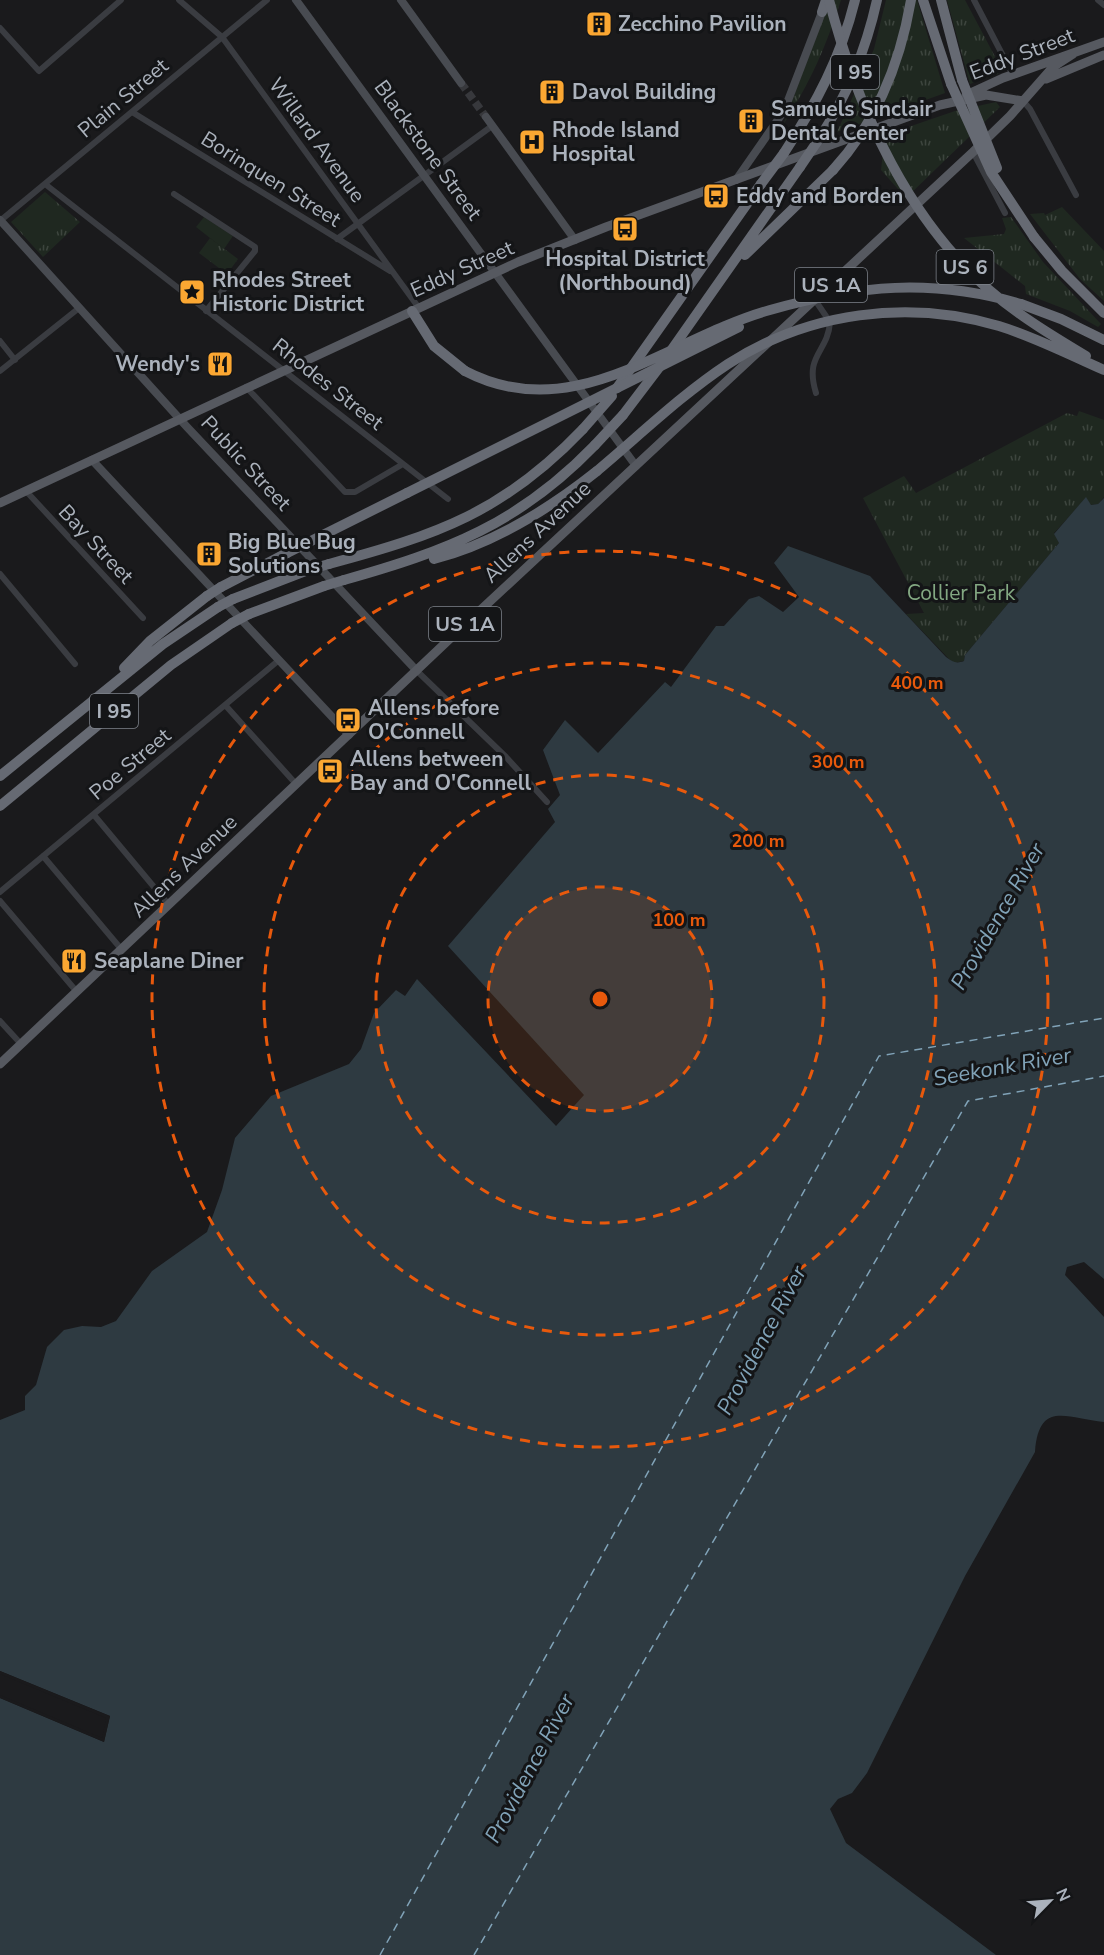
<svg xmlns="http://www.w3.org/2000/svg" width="1104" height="1955" font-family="'Nunito Sans',sans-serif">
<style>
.grass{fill:url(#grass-tufts)}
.garden{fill:#1f2820}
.water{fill:#2e3a41}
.pier{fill:#1a1a1c}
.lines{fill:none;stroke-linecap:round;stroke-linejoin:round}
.ferry{stroke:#81a3b8;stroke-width:1.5;stroke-dasharray:8 6;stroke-linecap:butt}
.secondary-tunnel{stroke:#37383c;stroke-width:8;stroke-dasharray:8 4;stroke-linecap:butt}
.street{stroke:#3a3c41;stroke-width:6}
.secondary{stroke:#484b51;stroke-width:8}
.primary{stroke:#565960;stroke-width:9}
.highway{stroke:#666a73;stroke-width:10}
.highway-bridge{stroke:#666a73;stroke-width:10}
.ring{fill:none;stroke:#e8590c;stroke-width:3;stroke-dasharray:10 8}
.labels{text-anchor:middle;stroke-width:6;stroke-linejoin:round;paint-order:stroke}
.shield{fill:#141517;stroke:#7e838a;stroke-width:1.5}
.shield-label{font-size:20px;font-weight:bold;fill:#abb2bc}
.poi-label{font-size:21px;font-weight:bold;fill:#abb2bc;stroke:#141517;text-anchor:start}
.street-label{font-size:21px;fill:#abb2bc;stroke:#141517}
.park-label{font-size:21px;fill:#83a882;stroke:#141517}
.water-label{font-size:22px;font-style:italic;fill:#81a3b8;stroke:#141517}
.centre{fill:#e8590c;stroke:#141517;stroke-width:3}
.ring-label{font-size:18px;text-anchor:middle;font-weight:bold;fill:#e8590c;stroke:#141517;stroke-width:6;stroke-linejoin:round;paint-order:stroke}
</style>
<defs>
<pattern id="grass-tufts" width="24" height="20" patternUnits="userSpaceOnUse" patternTransform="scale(1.5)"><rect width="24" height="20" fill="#1f2820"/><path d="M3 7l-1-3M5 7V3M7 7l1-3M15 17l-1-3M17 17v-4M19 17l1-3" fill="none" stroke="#3d453e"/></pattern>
</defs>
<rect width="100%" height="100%" fill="#1a1a1c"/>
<!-- grass -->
<path class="grass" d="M830 0H841C825 49 811 81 783 125Z
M886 0H917L945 93 837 132 874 49Z
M947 0H965L1000 66 998 74 970 84Z
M996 102 1000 107 906 198 881 170 885 135 955 111Z
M45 192 80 222 43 257 11 222Z
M1062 207 1104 251V301L1080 279 1030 214 1044 213 1045 215Z
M1011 217 1043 262 1101 324 1098 327 1070 311 1026 294 1025 286 964 238 1004 234 1006 229 1002 218Z
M210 238 238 259 227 274 199 253Z
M1079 411 1104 420V497L1098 504 1090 505 1086 498 1054 533 1059 543 965 655 964 661 953 663 906 614 924 613 863 498 904 476 916 493 1067 413 1077 416Z"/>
<!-- garden -->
<path class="garden" d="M45 194 69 220 38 250 14 224Z
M204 217 233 236 224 249 196 227Z"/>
<!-- water -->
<path class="water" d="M1086 497 1091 505 1098 504 1104 498V1279L1084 1262 1067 1267 1065 1275 1104 1317V1422C1066 1418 1039 1400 1035 1452L965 1576 867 1773 852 1793 838 1799 830 1809 846 1843 996 1955H0V1698L104 1742 110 1716 0 1671V1420L25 1410V1396L36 1385 47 1347 64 1330 82 1326 101 1327 116 1321 152 1271 207 1232 222 1190 235 1138 271 1096 349 1064 361 1049 374 1013 396 990 405 996 417 979 556 1126 584 1095 448 946 555 822 548 809 560 795 543 750 565 720 598 753 665 682 671 687 716 626H724L749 599 759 596 783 612 799 597 774 563 788 546 870 576 946 657C953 662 956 664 964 661L965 655 1059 543 1054 534Z"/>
<!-- pier -->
<path class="pier" d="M0 1671 110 1716 104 1742 0 1698V1695L102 1738 106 1718 0 1674Z"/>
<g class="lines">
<!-- ferry -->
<path class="ferry" d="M380 1955 879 1056 1104 1018
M474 1955 968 1101 1104 1076"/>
<!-- secondary-tunnel -->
<path class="secondary-tunnel" d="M461 83 486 117"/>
<!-- street -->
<path class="street" d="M179 0 222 37 419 308
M974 0 1013 75
M1098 0 1104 5
M0 28 39 71 121 0
M1023 101 1030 109 1076 195
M132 112 390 271
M973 152 1005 213
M45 184 448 499
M174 194 255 247V251L206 311
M0 221 267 0
M337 239 492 126
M815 300 830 322C828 353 804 354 816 393
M0 341 15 360
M0 371 79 308
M246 387 345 492H355L403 464
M26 491 143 618
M0 574 75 664
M417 671 506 757 547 802
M226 706 296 784
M94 815 169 905
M43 856 122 950
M0 892 279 660
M0 901 77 992
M0 1021 21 1044"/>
<!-- secondary -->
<path class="secondary" d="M296 0 636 466
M401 0 461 83
M486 117 575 240
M736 180 784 111 822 12
M0 220 187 427 417 671
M92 460 349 735"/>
<!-- primary -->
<path class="primary" d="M1046 79 1104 55
M966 95 1003 78 1104 42
M0 503 518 262 606 227 940 105 986 95 1023 101
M0 1064 457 632 973 152 1010 116 1053 67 1073 54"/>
<!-- highway -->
<path class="highway" d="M923 0 951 84
M941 0 962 80
M822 12 826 0
M819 139C847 96 866 50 877 0
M784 153C816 104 841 57 855 0
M1034 237 1062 271 1104 313
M745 255 833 170
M1021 304 1061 319 1104 340
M412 311 434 346 465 371
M670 352 800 167
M617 388 761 184
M623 415 661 365
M319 537 407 493
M434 559C495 543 548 510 597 471
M329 564C437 535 504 512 583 429
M344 580C447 551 519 524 595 445
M221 587 287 553
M233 599 308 570
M249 614 324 586
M124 668 150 641 207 596
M0 776 163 644 218 607
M0 806 171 665 232 623"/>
<!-- highway-bridge -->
<path class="highway-bridge" d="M829 0C857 106 905 215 988 289 1018 315 1051 335 1086 356
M962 80 997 168
M951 84 991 172 1034 237
M800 167 819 139
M833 170C877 122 900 64 911 0
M761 184 784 153
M465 371C574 428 667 339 770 310 858 285 932 278 1021 304
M583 429 612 396
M595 445 623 415
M597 471C640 435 681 395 728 364 808 312 908 299 999 326 1035 337 1070 355 1104 370
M407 493 739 327
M287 553 319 537
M308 570 329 564
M324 586 344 580
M207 596 221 587
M218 607 233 599
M232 623 249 614"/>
</g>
<!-- distance rings -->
<circle cx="600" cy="999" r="112" fill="#e8590c" fill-opacity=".12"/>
<g class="ring">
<circle cx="600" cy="999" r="112"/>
<circle cx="600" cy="999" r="224"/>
<circle cx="600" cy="999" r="336"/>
<circle cx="600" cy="999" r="448"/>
</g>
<!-- icons -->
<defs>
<symbol id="building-square" viewBox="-11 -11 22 22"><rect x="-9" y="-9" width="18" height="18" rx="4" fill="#fba732" stroke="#141517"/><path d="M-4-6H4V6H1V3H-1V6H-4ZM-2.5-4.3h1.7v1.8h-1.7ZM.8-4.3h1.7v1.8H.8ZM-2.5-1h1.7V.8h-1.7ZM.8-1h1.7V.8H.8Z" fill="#111"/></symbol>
<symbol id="hospital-square" viewBox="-11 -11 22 22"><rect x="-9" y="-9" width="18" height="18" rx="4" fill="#fba732" stroke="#141517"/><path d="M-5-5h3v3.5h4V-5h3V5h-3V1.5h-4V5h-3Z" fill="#111"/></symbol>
<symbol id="bus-square" viewBox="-11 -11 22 22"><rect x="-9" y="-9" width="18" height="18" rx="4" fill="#fba732" stroke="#141517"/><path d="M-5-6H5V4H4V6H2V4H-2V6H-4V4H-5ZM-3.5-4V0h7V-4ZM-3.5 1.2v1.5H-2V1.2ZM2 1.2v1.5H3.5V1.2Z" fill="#111"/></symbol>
<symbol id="sight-square" viewBox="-11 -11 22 22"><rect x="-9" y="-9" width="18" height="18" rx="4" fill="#fba732" stroke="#141517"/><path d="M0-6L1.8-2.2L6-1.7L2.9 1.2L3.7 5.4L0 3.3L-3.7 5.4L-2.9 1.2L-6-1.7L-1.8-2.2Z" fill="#111"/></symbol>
<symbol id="restaurant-square" viewBox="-11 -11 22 22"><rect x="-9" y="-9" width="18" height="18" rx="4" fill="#fba732" stroke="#141517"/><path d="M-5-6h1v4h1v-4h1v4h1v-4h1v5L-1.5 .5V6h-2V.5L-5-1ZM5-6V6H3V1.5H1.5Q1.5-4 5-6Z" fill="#111"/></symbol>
</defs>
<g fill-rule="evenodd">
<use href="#building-square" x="584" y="9" width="30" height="30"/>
<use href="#building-square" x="537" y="77" width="30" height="30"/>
<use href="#building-square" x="736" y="106" width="30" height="30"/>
<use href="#hospital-square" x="517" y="127" width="30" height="30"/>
<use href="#bus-square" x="701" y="181" width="30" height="30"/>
<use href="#bus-square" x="610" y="214" width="30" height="30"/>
<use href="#sight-square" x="177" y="277" width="30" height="30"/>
<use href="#restaurant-square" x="205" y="349" width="30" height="30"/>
<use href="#building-square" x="194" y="539" width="30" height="30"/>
<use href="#bus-square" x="333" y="705" width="30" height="30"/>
<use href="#bus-square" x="315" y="756" width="30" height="30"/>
<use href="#restaurant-square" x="59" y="946" width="30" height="30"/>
</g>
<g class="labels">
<!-- shield labels -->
<g class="shield">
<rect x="831" y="55" width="48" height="34" rx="4.5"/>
<rect x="936.5" y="250" width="57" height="34" rx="4.5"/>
<rect x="795" y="268" width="72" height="34" rx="4.5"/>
<rect x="429" y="607" width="72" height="34" rx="4.5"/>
<rect x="90" y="694" width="48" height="34" rx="4.5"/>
</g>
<g class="shield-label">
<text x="855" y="79">I 95</text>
<text x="965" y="274">US 6</text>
<text x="831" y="292">US 1A</text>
<text x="465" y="631">US 1A</text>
<text x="114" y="718">I 95</text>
</g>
<!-- poi labels -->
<g class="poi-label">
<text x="618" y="31">Zecchino Pavilion</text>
<text x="572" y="99">Davol Building</text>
<text x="771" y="116">Samuels Sinclair<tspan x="771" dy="24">Dental Center</tspan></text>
<text x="552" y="137">Rhode Island<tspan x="552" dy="24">Hospital</tspan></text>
<text x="736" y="203">Eddy and Borden</text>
<text x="625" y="266" text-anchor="middle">Hospital District<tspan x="625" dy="24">(Northbound)</tspan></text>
<text x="212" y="287">Rhodes Street<tspan x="212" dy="24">Historic District</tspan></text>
<text x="200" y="371" text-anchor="end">Wendy's</text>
<text x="228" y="549">Big Blue Bug<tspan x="228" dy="24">Solutions</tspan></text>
<text x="368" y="715">Allens before<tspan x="368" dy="24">O'Connell</tspan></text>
<text x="350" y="766">Allens between<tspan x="350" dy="24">Bay and O'Connell</tspan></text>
<text x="94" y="968">Seaplane Diner</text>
</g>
<!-- street labels -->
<g class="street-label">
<text transform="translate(1022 54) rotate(-21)" y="7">Eddy Street</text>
<text transform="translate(123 98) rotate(-40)" y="7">Plain Street</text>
<text transform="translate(317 140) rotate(54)" y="7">Willard Avenue</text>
<text transform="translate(428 150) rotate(54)" y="7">Blackstone Street</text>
<text transform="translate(271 179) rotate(32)" y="7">Borinquen Street</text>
<text transform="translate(462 269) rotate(-24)" y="7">Eddy Street</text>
<text transform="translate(328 384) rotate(38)" y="7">Rhodes Street</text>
<text transform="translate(246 463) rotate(47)" y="7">Public Street</text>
<text transform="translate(537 532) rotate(-43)" y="7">Allens Avenue</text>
<text transform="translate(96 544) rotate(47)" y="7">Bay Street</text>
<text transform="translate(130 764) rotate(-40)" y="7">Poe Street</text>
<text transform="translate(184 866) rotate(-44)" y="7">Allens Avenue</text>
</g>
<!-- park labels -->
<g class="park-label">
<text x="961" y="600">Collier Park</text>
</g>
<!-- water labels -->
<g class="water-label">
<text transform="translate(997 916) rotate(-60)" y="8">Providence River</text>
<text transform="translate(1002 1066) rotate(-10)" y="8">Seekonk River</text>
<text transform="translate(761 1340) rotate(-62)" y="8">Providence River</text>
<text transform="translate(529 1768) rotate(-62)" y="8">Providence River</text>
</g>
</g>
<circle cx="600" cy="999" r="9" class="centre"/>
<g class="ring-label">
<text x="917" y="689">400 m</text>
<text x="838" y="768">300 m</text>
<text x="758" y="847">200 m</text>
<text x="679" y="926">100 m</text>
</g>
<!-- north arrow -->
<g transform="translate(1050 1901) rotate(65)" stroke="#141517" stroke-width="4.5" paint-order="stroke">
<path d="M0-4.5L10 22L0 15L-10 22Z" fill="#abb2bc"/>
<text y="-9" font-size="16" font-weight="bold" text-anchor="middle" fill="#abb2bc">N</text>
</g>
</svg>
